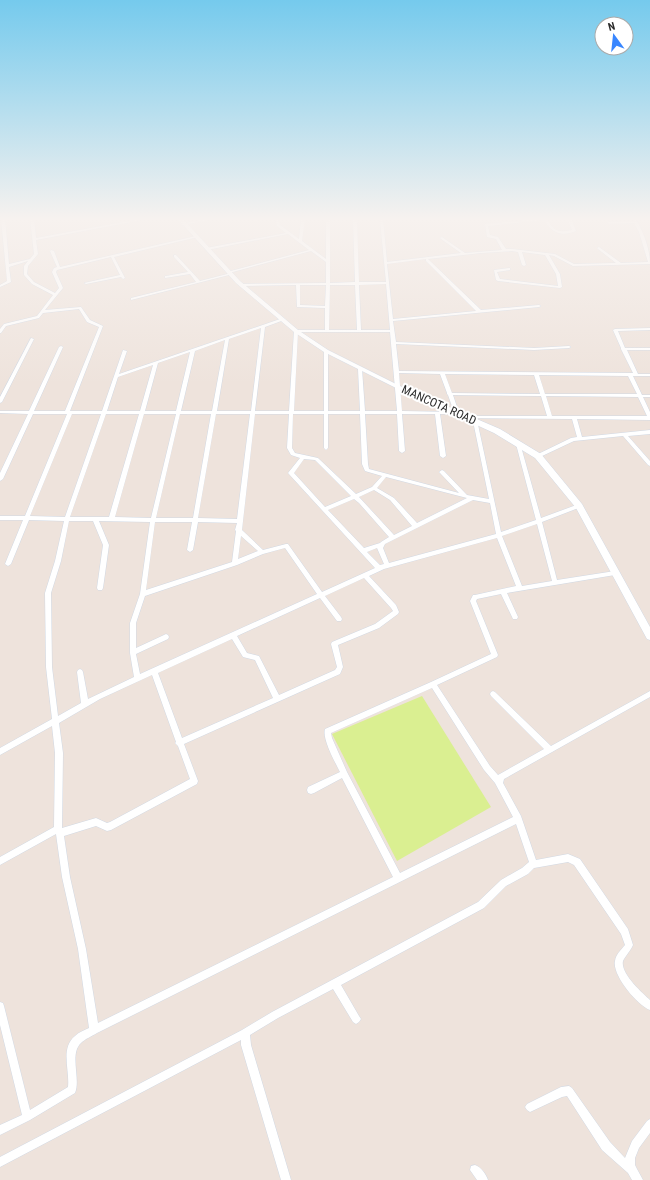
<svg xmlns="http://www.w3.org/2000/svg" width="650" height="1180" font-family="'Roboto Condensed',sans-serif">
<style>
.pitch{fill:#daef91}
.lines{fill:none;stroke-linecap:round;stroke-linejoin:round}
.street-casing{stroke:#d1d9e4;stroke-width:1}
.secondary-casing{stroke:#d1d9e4;stroke-width:1}
.street{fill:#fff;fill-rule:evenodd}
.secondary{fill:#fff;fill-rule:evenodd}
.labels{text-anchor:middle;stroke-width:4;stroke-linejoin:round;paint-order:stroke}
.far-street-label{font-size:12px;fill:#2b2b2b;stroke:#fff}
</style>
<rect width="100%" height="100%" fill="#eee3dc"/>
<!-- pitch -->
<path class="pitch" d="M422 696 491 807 397 861 332 734Z"/>
<g class="lines">
<defs>
<path id="street" d="M1 218H5L9 264 30 259 34 254 30 218H34L36 238 145 218H153L36 240 38 254 28 266 27 274 34 282 55 293 59 288 52 272 54 268 57 267 50 251 51 250 54 251 60 267 196 236 198 237 114 257 125 278 123 279 121 277 86 284 84 283 120 275 111 257 57 270 56 272 63 288 45 310 81 307 90 320 103 326 70 411H102L123 350 127 351 119 374 283 318H284V320L265 327 255 411H289L294 331 296 330H325V308L297 307 296 285 242 286 240 285 242 284 326 283V262L311 251 229 273 227 272 309 250 288 234 207 250H206V248L286 233 277 226 275 218H383L387 262 461 253 441 239 440 238 442 237 465 253 502 250 496 239 487 237 485 224 546 218C554 231 557 233 572 230L567 218H571L576 231C561 237 552 233 544 220L488 226 490 235 498 237 506 249H512L555 254 574 264 616 263 598 249 597 248 599 247 621 263 648 262 639 232 634 223 609 224 607 223 609 222 633 221 631 218H635C643 231 650 248 650 264L573 266 554 256 549 255 560 274 562 287 560 288 498 281 496 280 494 270 509 268H510V270L497 272 500 279 558 286 556 274 545 255 522 252 526 265 524 266 522 265 518 252 512 251 481 253 428 259 481 310 539 305 541 306 539 307 393 321 396 342 534 348 569 346 571 347 569 348 534 350 396 344 399 371 633 373 621 349V348L613 330 615 329 650 328V330L618 331 625 348H650V350H627L638 374H650V376H633L642 395H650V397H643L650 412V420L577 419 582 437 650 430V434L628 436 650 461V466L648 465 623 436 574 441 540 457H536V455L571 438 577 437 572 419 466 418 464 417 466 416H547L541 396 453 395 459 413V414H440L446 456 443 458 440 456 435 414H402L405 451 402 453 399 451 397 414H365L368 464 369 469 459 493 440 473 439 472 442 470 444 471 467 495 489 499 473 421V420H477L501 532 536 520 516 444 518 442 520 443 541 518 579 504 582 506 581 507 542 522 557 580 615 571 618 573 615 575 507 593 518 617 517 619H513L501 594 477 599 476 601 498 655 497 657 437 685 490 766 498 775 544 749 491 696 490 694 491 692 493 691 495 692 551 746 650 691V697L504 779 503 783 521 816 536 860 568 854 580 859 628 929 633 945C631 950 624 958 623 961 620 973 642 993 650 1000V1010C637 1005 612 975 615 961 616 954 621 950 625 945L621 934 574 865 568 862 534 868 528 874 506 886 484 908 341 985 359 1016 361 1019 359 1022 356 1024 353 1022 333 989 278 1018 250 1035 251 1045 291 1180H281L241 1045V1040L0 1167V1157L242 1030 272 1012 478 902 501 880 522 868 529 862 516 824 97 1033C92 1036 85 1039 81 1043 69 1054 81 1079 75 1093L30 1120 0 1135V1125L22 1115 0 1025V1002L3 1003 4 1006 30 1110 68 1087C70 1071 60 1048 75 1036 79 1032 85 1030 89 1028L78 949 62 877 56 834 0 865V857L54 827 55 753 52 726 0 755V748L52 719 46 667 45 593 55 561 64 521 29 520 11 564 8 566 5 564 23 520H0V516H25L67 414H33L3 479 0 481V473L28 414 0 413V411H29L59 347 61 346 63 347 34 411H65L99 327 87 322 79 309 43 313 39 318 6 326 1 333H0V329L4 324 37 316 53 295 32 284 24 275V266L28 261 9 267 11 282 0 287V285L7 281ZM278 219H301L299 239 280 225ZM305 219H326V259L302 241ZM330 220H353L355 282 330 283ZM357 220H380L386 282H359ZM426 259V261L476 311 393 319 387 264ZM386 284 390 330H361L359 285ZM300 285H326L325 306 300 305ZM330 285H355L357 330H329ZM261 328 251 411H217L229 339ZM298 332H390L397 411H365L362 369 360 368 358 369 360 411H328V351L326 350 324 351V411H294ZM225 340 212 411H181L195 351ZM190 352 176 411H145L158 363ZM153 365 140 411H107L118 377ZM399 373 440 374 447 393V394L448 395 454 412 402 411ZM445 374 534 375 540 394 452 393ZM539 375 628 376 637 394H545ZM546 396 638 397 647 416H552ZM72 414H101L65 517 30 516ZM106 414H139L109 517H70ZM144 414H176L151 518 115 517ZM180 414H211L193 518H156ZM216 414H250L237 519 198 518ZM255 414H289L287 448 291 455 300 458 288 473 375 568 322 592 288 544H286L263 550 242 530ZM293 414H324V448L326 450 328 448V414H360L362 464 365 471 382 476 372 487 356 494 318 458 295 453 292 448ZM304 459 315 460 351 496 325 507 294 473ZM386 477 467 498 417 523 394 498 377 488ZM374 490 390 500 412 526 394 535 359 497ZM354 499 359 503 389 537 381 542 380 543 364 548 328 510ZM473 500 490 503 496 534 389 563 383 548 385 544ZM69 521H93L103 545 97 588 98 590H102L103 588 109 545 99 521 150 522 140 594 130 623V653L134 677 88 699 83 672 82 670 80 669 78 670 77 672 81 703 58 716 52 667 51 593 61 561ZM155 522H192L187 550 190 552 193 550 198 522 237 523 235 530 236 531 232 562 146 590ZM537 524 552 581 522 586 502 536ZM241 536 258 551 238 559ZM497 538 516 586 475 595H473L470 601 491 654 431 682 325 729C322 739 335 762 340 772L308 787 307 790 308 793 311 794 314 793 342 778 393 877 98 1023 86 949 70 877 64 836 96 826 107 831 111 830 197 784 198 781 184 744 340 674 343 667 338 645 379 628 398 614 399 612 396 605 369 576 384 569ZM285 548 317 594 140 674 136 654 168 639 169 637 168 635 166 634 164 635 136 648V623L145 596 237 565 263 554ZM377 548 384 564 380 565 367 552ZM364 578 391 608 393 611 375 624 332 642 331 644 337 667 335 670 279 695 259 656 247 653 237 636 320 598 337 621H341L342 619 341 617 325 596ZM232 639 243 657 255 660 273 698 182 738 158 673ZM152 675 176 742 175 743 178 746 190 779 110 822 107 823 96 818 62 828 63 753 59 723 100 699ZM432 688 484 770 495 783 513 817 400 873 347 772 332 738 331 733Z
M210 218H219L183 225 181 224Z
M174 255H176L200 281 231 273 233 274 131 300V298L196 282 190 274 165 278V276H166L188 272 174 257Z
M31 338 34 339 2 402 0 403V397Z
M569 1086 572 1088 610 1142 625 1158 632 1141 647 1121 650 1119V1133L639 1148 635 1158V1165L637 1169 643 1180H632L628 1173 602 1150 567 1096 562 1097 530 1112 527 1110 525 1107 527 1104 561 1087Z
M475 1165C481 1167 486 1174 488 1180H477L470 1170 471 1166Z"/>
<path id="secondary" d="M177 218H182L240 281 298 330 328 350 400 386 500 429 541 454 582 504 650 627V640L647 639 576 508 535 458 494 433 396 388 324 352 294 332 236 283Z"/>
</defs>
<!-- street casing -->
<use href="#street" class="street-casing"/>
<!-- secondary casing -->
<use href="#secondary" class="secondary-casing"/>
<!-- street -->
<use href="#street" class="street"/>
<!-- secondary -->
<use href="#secondary" class="secondary"/>
</g>
<!-- sky -->
<linearGradient id="sky" x2="0" y2="1"><stop stop-color="#75caed"/><stop offset="0.57" stop-color="#f7f2ef"/><stop offset="1" stop-color="#f7f2ef" stop-opacity="0"/></linearGradient>
<rect width="650" height="384" fill="url(#sky)"/>
<g class="labels">
<!-- far-street labels -->
<g class="far-street-label">
<text transform="translate(439 405) rotate(24)" y="4">MANCOTA ROAD</text>
</g>
</g>
<!-- north arrow -->
<g transform="translate(614 36) rotate(345)"><circle r="19" fill="#ffffff" stroke="#aaaaaa"/>
<path d="M0-3L7 15L0 10L-7 15Z" fill="#3886ff"/>
<text y="-6" font-size="11" font-weight="bold" text-anchor="middle" fill="#2b2b2b">N</text>
</g>
</svg>
